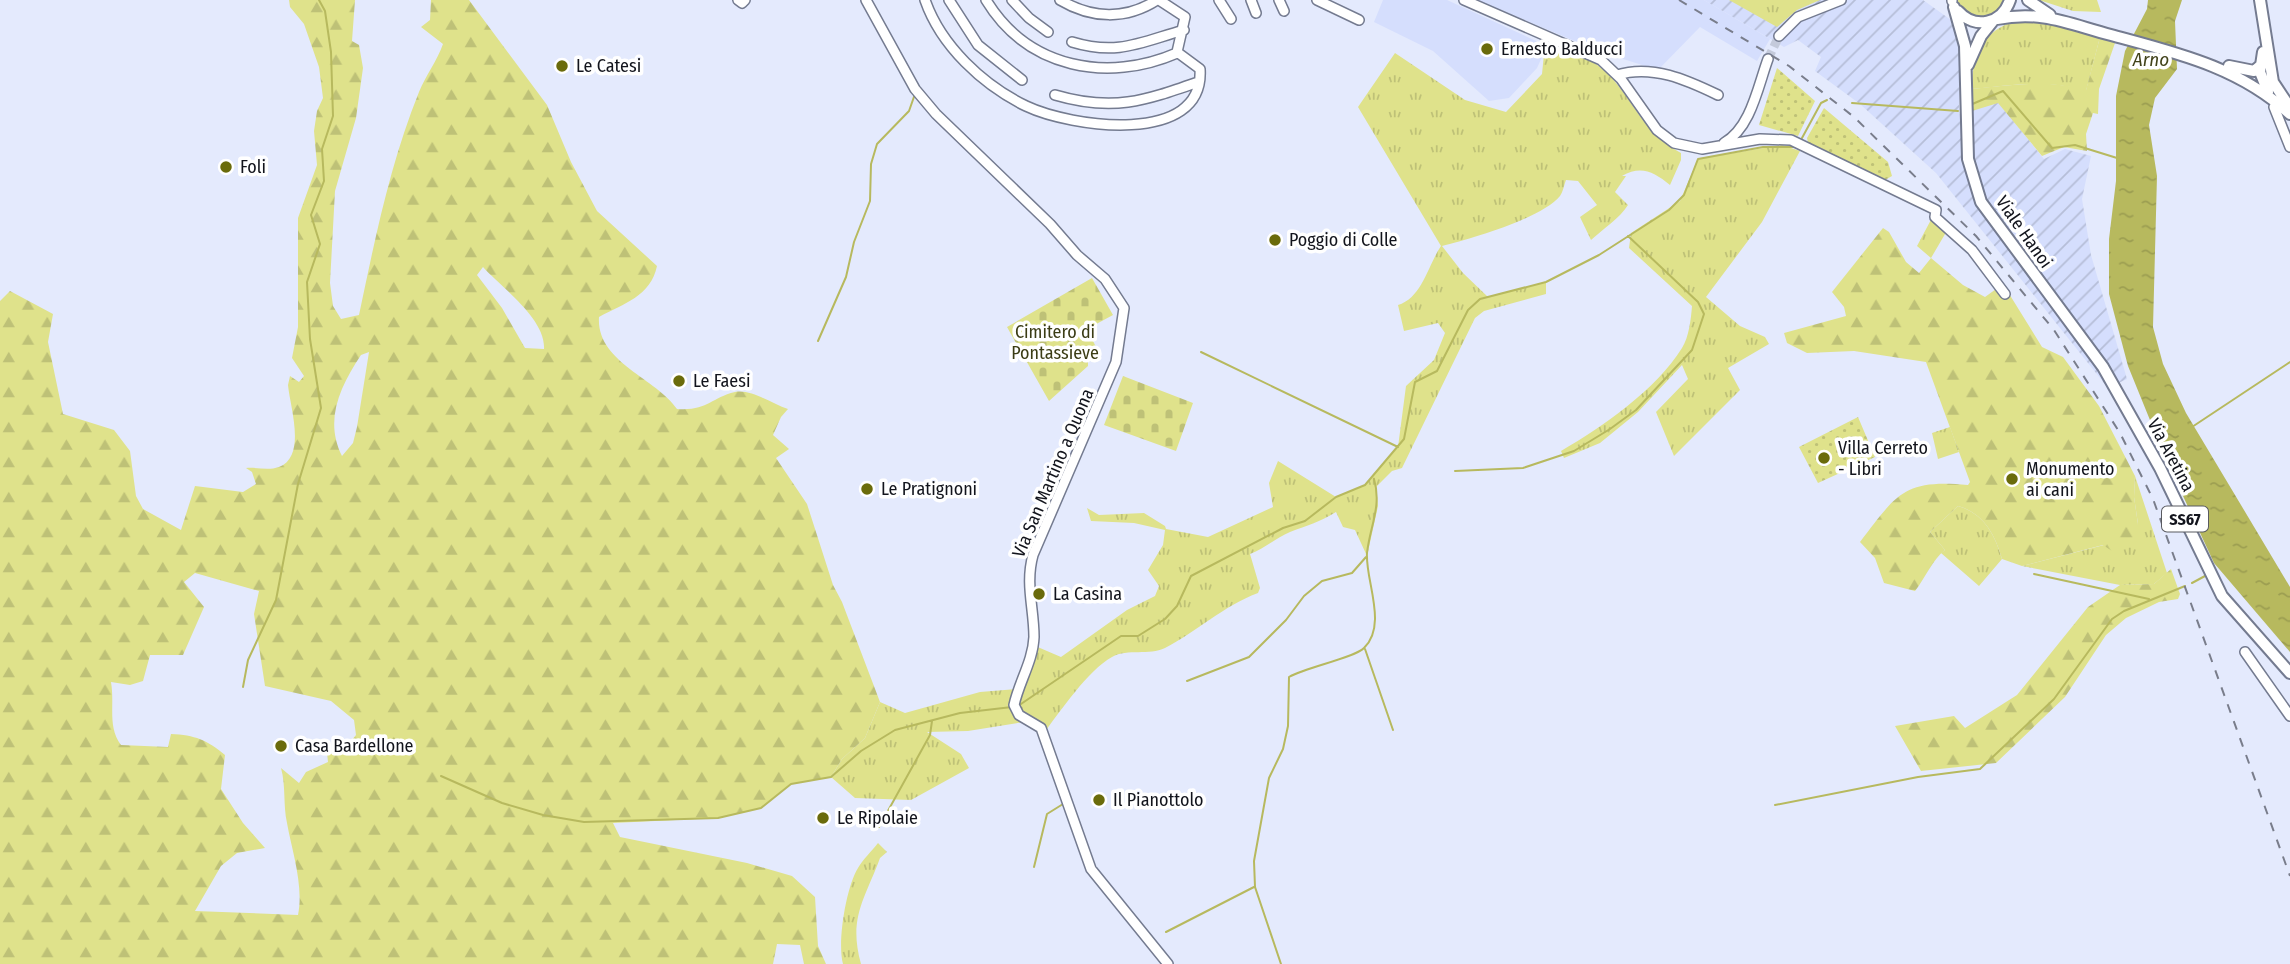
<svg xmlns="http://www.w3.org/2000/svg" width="2290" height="964" font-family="'Fira Sans Condensed',sans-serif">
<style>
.built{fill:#d5defd}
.industrial{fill:url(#industrial-furrows)}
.grass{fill:url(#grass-tufts)}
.forest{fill:url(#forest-firs);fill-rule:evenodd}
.cemetery{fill:url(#cemetery-stones)}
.garden{fill:url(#garden-dots)}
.water{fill:url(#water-ripples)}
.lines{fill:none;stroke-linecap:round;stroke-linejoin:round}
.stream{stroke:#b7b95e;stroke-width:2}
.minor-tunnel{stroke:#c4cadb;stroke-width:9;stroke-dasharray:9 4.5;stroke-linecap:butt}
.minor-casing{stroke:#747b90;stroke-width:12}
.major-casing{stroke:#747b90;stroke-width:14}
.minor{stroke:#fff;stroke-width:9}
.major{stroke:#fff;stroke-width:10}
.rail{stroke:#797d8b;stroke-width:2;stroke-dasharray:9 9;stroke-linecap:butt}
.poi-dot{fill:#6a6b0b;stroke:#fff;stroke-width:2.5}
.labels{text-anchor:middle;stroke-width:7;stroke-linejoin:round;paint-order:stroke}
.shield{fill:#fff;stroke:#595a60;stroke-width:2}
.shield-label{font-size:16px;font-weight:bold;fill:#12141c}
.poi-label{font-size:18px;fill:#12141c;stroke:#fff;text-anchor:start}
.street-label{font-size:18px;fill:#12141c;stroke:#fff}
.park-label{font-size:18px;fill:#3b3c15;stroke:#fff}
.water-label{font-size:19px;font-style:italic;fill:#42431c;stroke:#fff}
</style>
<defs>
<pattern id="industrial-furrows" width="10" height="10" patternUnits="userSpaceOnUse" patternTransform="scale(1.75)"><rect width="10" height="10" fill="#d5defd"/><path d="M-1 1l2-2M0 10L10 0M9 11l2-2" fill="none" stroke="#b6bed8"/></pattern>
<pattern id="grass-tufts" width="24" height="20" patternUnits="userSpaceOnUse" patternTransform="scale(1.75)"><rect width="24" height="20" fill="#dfe28b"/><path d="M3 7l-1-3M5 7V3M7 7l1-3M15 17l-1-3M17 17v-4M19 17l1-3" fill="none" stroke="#bec177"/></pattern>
<pattern id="forest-firs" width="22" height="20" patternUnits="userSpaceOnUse" patternTransform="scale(1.75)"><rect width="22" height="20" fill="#dfe28b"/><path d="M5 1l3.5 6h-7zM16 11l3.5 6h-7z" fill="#bec177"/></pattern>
<pattern id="cemetery-stones" width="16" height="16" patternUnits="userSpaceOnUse" patternTransform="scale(1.75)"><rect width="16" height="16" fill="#dfe28b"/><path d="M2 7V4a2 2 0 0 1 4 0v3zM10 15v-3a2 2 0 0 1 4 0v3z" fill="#bec177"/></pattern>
<pattern id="garden-dots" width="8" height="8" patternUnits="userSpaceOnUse" patternTransform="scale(1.75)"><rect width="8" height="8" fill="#dfe28b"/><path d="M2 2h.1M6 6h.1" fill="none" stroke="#bec177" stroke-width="1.8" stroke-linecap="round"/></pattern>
<pattern id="water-ripples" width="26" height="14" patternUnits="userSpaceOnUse" patternTransform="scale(1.75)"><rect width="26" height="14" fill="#b7b95e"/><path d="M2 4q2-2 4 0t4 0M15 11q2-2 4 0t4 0" fill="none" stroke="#9c9e51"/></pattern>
</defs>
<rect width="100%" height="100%" fill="#e4eafd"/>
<!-- built -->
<path class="built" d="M1383 0H1447L1547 46 1537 68 1509 98 1489 101 1433 51 1374 22Z
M1477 0H1704L1770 39 1757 61 1700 27 1658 70 1601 52Z"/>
<!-- industrial -->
<path class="industrial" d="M1704 0H1923L1951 20 1959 49V114L1998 102 2044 159 2065 149 2091 156 2082 199 2091 255 2127 379 2108 388 1936 173 1860 104 1815 71 1821 57 1798 40 1784 47Z"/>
<!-- grass -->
<path class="grass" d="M1729 0H1820L1797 10 1777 27Z
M1957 0H2005L1994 15C1977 18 1964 17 1957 0Z
M2039 0H2097L2101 12 2073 11Z
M2026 17 2100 37 2086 91C2049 79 2011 85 1972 89 1972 48 1986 28 2026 17Z
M1550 41C1572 50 1594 59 1611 77 1636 105 1645 134 1681 153V160L1670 185C1654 172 1641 165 1622 176H1626L1615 192 1628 205C1619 219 1604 228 1591 240L1580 217 1597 205 1578 181 1566 180C1564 185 1563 192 1560 196 1542 218 1471 239 1442 246L1463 273 1488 297 1546 282V294L1484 311 1475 318 1402 468 1392 471 1376 487 1378 506 1367 556 1355 530 1343 527 1336 512C1318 523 1308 525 1290 532 1276 538 1265 548 1250 554L1260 588 1258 593C1223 606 1198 631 1165 648 1149 656 1128 648 1112 657 1088 670 1060 712 1043 734L1030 721 968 731 927 732 961 754 969 768 911 800 855 798 831 777 842 759 865 738 880 702 905 713 980 692 1017 689 1033 645 1061 657 1127 610 1155 596 1159 586 1148 570 1163 545 1165 530 1134 523 1091 521 1087 508 1099 515 1144 513 1165 526 1166 529 1208 537 1273 507 1269 483 1278 461 1336 497 1365 485 1398 447 1406 386 1434 360 1445 333 1438 323 1404 331 1398 305C1422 298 1428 265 1441 246L1358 107 1395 53 1465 100 1506 112 1542 74 1544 54Z
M1782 145 1800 151 1762 222 1706 297 1740 326 1765 337 1769 344 1728 368 1740 390 1674 456 1656 412 1688 379 1682 365 1638 412 1600 443 1564 458 1561 451C1602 427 1656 390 1682 348 1689 337 1691 319 1692 306L1629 248 1631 233 1680 201 1698 159Z
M1933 216 1948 229 1931 258 1917 246Z
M1950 427 1959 452 1938 459 1932 433Z
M2135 476 2167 573 2154 584 2120 585 2022 566 2104 545 2138 524 2134 497Z
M1958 506C1983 513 1995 534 2002 559L1979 586 1941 553 1945 550 1930 532Z
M878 843 887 852 880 858C865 899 848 918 861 964H843C837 943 846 887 858 868 863 859 872 851 878 843Z"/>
<!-- forest -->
<path class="forest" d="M289 0H355L352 41 359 45 363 68 356 118 335 191 330 283 333 306 341 319 359 315C375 239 390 164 419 92 426 75 437 61 443 44L421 27 430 20 431 0H469L547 105 571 162 597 211 657 266C651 296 623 304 599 317 596 362 656 378 677 409 708 411 710 398 735 392 752 389 772 404 788 409L781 417 773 435 789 449 776 458 807 504 833 585 842 602 880 702 865 738 842 759 831 777 791 784 761 808 718 818 613 823 620 837 747 863 792 876 815 897 818 946 826 964H804L800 945 777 944 773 964H0V301L10 291 53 314 48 342 63 414 114 430 130 451 136 496 143 509 181 530 195 486 243 492 256 484 252 472 246 468C257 467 268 471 279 467 307 456 290 407 288 385L290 376 299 382 304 376 292 358 298 327V218L317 165 314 131 317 111 323 98 319 67 304 24 290 7ZM483 267C502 288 546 319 544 349L525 348 502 308 477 275ZM369 352 357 427 353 443 342 456C324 420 340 387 361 355ZM195 573 259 591 254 614 265 686 331 701 354 720 356 735 339 755 327 753 328 762 306 772 299 783 281 768C286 786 283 805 287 823 292 851 304 886 298 915L195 911 221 866 237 853 265 848 243 823 221 789 225 755C207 740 195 735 171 734L168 747 121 745C107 726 115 705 111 682L130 685 143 681 150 655H183L204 607 184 582Z
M2100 37 2115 43 2099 89 2098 114 2093 113 2086 134 2087 151 2064 147 2042 156 1998 103 1972 111V89C2011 85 2048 79 2086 90Z
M1883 228 1889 232 1906 262 1919 273 1931 258 1963 285 1985 297 2003 284 2042 347 2063 357 2099 406 2135 476 2134 497 2138 524 2134 537 2127 545 2112 551 2103 545 2022 566 2002 559C1995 534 1983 513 1958 506L1930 532 1945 550C1932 560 1926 577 1915 591L1884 583 1875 558 1860 542C1897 494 1903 479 1968 485L1970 482 1926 362 1854 351 1807 353 1787 343 1784 333 1846 316 1844 307 1832 292Z
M2171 569 2180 594 2178 599 2159 602 2126 618 2106 635 2065 697 1996 763 1921 771 1895 726 1954 716 1965 728 2017 695 2088 607 2120 585 2154 584Z"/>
<!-- cemetery -->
<path class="cemetery" d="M1092 278 1113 315 1087 329 1096 347 1088 353V366L1049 401 1007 327Z
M1123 376 1193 403 1176 451 1104 425Z"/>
<!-- garden -->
<path class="garden" d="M1777 68 1815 101 1798 136 1759 125Z
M1824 108 1888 162 1892 176 1885 180 1808 143 1807 138Z
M1858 417 1875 457 1818 483 1799 447Z"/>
<!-- water -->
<path class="water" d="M2148 0H2182L2175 21 2177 69 2155 98 2149 125 2157 176 2153 327 2163 364 2186 413 2290 587V652L2214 563 2165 457 2128 366 2109 294V239L2116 181V96L2125 51 2147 9Z"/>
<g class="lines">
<!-- stream -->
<path class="stream" d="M1852 103 1958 111
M1970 105 2003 91 2052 148 2075 145 2117 158
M1802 138 1821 103 1827 100
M818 341 846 277 854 242 870 201 871 164 877 144 909 111 915 94
M1201 352 1398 447
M2192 427 2290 362
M1455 471 1523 468 1574 451 1610 429 1636 410 1692 350 1704 314 1698 302 1628 236
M2034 574 2149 599
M2192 583 2205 576
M1365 649 1393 730
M1187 681 1249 657 1286 620 1304 596 1322 581 1352 573 1366 557
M243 687 248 660 276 600 298 484 321 408 310 339 307 282 320 244 311 215 324 181 322 149 333 116 331 52 325 11 319 0
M1018 706 1121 636H1138L1165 619 1177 606 1191 576 1283 528 1305 521 1336 497 1365 485 1404 439 1415 382 1437 371 1468 310 1480 299 1546 282 1599 255 1669 210 1684 195 1698 159 1763 147H1797
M441 776 502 803 543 815 584 822 718 818 761 808 791 784 831 777 861 751 895 730 960 713 1012 707
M1775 805 1918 777 1980 769 2054 699 2112 619 2124 611 2185 586
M879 827 930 735 932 721
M1034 867 1047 814 1063 804
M1166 932 1254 887
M1281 964 1255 887 1254 861 1269 778 1283 749 1288 726 1289 677C1307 667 1354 658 1364 648 1388 625 1365 580 1367 553 1370 526 1382 506 1374 479"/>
<!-- minor-tunnel -->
<path class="minor-tunnel" d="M1768 59 1779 36"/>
<defs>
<path id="minor" d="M738 0 742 3 745 0
M866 0 915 89 936 114 1050 224 1077 255 1105 279 1124 308 1116 362 1033 555C1025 584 1034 608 1034 637 1033 661 1019 682 1014 705L1019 715 1041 728 1091 869 1168 964
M925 0C941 46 983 85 1026 106 1070 127 1205 147 1200 69L1177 52 1185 17 1159 0
M949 0 978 45 1022 80
M986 0C1028 69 1108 83 1177 53
M1012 0 1029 18 1048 32
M1060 0C1092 19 1126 20 1157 0
M1219 0 1231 19
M1251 0 1256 13
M1279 0 1284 11
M1317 0 1359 20
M1464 0 1601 60 1621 79 1657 130 1674 143 1702 149 1760 139 1791 140 1936 210 1935 217 1972 250 2005 294
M1952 0V1
M1779 36 1798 17 1841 0
M1072 42C1118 56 1141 42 1184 30
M1617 75C1652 64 1687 80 1718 95
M1055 95C1113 112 1144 101 1198 82
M2274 107 2290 147
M1724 143C1751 128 1758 86 1768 59
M2245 652 2290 716"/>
<path id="major" d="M2028 0 2050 15
M2260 0 2273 82 2289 106
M1954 7 1965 46 1968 159 1981 202 2103 367 2160 468 2222 596 2290 673
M1958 11C1975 30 2002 24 2010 0
M1997 19C2042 10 2069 24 2111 35 2177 53 2239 67 2290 114
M2263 52 2260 72 2268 92
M1968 65 1981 36 1993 21
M2229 66 2254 71 2261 65"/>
</defs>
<!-- minor casing -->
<use href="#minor" class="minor-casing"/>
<!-- major casing -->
<use href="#major" class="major-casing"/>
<!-- minor -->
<use href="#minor" class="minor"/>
<!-- major -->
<use href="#major" class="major"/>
<!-- rail -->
<path class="rail" d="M1679 0 1789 66 1854 117 1976 236 2054 330 2120 433 2153 499 2290 876"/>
</g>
<!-- markers -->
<g class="poi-dot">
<circle cx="1487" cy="49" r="7"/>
<circle cx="562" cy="66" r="7"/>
<circle cx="226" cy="167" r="7"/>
<circle cx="1275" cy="240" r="7"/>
<circle cx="679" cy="381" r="7"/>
<circle cx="1824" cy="458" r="7"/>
<circle cx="2012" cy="479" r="7"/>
<circle cx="867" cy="489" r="7"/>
<circle cx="1039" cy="594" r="7"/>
<circle cx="281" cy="746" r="7"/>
<circle cx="1099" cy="800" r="7"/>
<circle cx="823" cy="818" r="7"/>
</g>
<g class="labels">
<!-- shield labels -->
<rect class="shield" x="2162" y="506.5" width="46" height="25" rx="5"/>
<g class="shield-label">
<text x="2185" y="525">SS67</text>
</g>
<!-- poi labels -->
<g class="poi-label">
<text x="1501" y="55">Ernesto Balducci</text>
<text x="576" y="72">Le Catesi</text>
<text x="240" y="173">Foli</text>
<text x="1289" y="246">Poggio di Colle</text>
<text x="693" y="387">Le Faesi</text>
<text x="1838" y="454">Villa Cerreto<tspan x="1838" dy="21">- Libri</tspan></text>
<text x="2026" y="475">Monumento<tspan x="2026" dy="21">ai cani</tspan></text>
<text x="881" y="495">Le Pratignoni</text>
<text x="1053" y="600">La Casina</text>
<text x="295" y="752">Casa Bardellone</text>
<text x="1113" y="806">Il Pianottolo</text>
<text x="837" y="824">Le Ripolaie</text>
</g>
<!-- street labels -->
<g class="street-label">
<text transform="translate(2024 232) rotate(55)" y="6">Viale Hanoi</text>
<text transform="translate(2171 455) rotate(62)" y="6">Via Aretina</text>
<text transform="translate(1053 473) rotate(-67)" y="6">Via San Martino a Quona</text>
</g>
<!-- park labels -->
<g class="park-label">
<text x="1055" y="338">Cimitero di<tspan x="1055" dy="21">Pontassieve</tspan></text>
</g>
<!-- water labels -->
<g class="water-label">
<text x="2151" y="66">Arno</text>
</g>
</g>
</svg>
